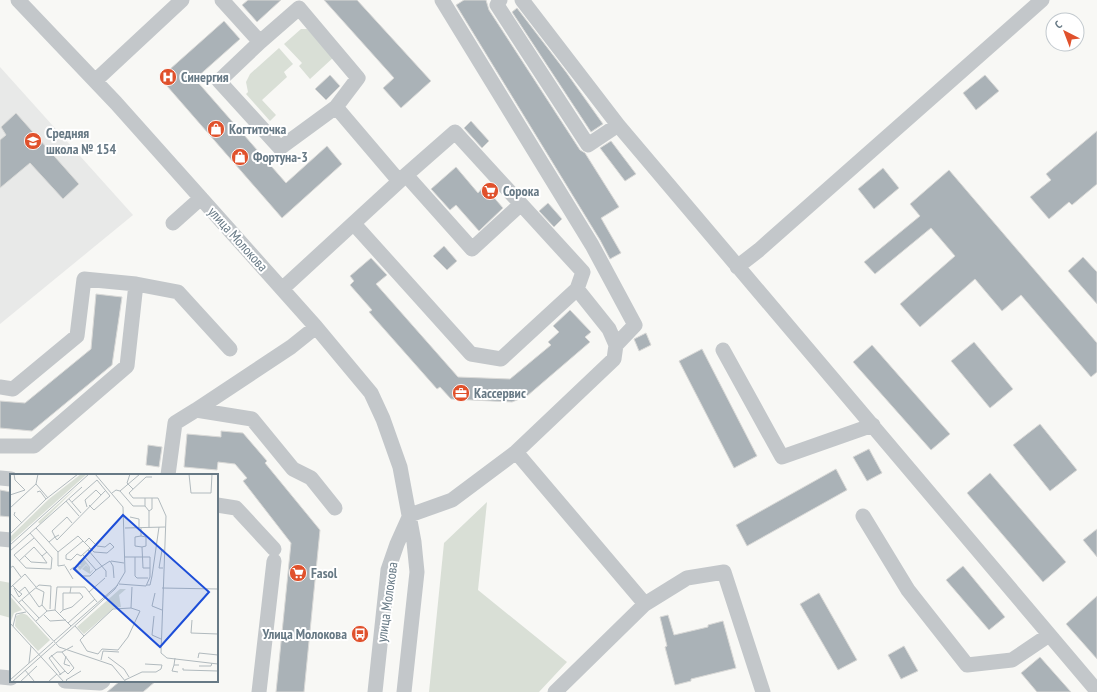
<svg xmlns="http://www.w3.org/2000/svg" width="1097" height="692" font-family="'PT Sans Narrow',sans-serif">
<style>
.built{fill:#e8e9e8}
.green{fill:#d9dfd6}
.building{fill:#aab2b7;stroke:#d9d9d7}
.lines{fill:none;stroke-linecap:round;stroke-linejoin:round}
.minor{stroke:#c3c7ca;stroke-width:15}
.labels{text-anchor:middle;stroke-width:4;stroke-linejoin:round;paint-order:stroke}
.poi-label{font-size:14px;font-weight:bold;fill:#677985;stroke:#fff;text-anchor:start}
.street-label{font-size:14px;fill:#677985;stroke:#fff}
.inset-road{fill:none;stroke:#b1babe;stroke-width:1}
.view{fill:#1d4ed8;fill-opacity:0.15;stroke:#1d4ed8;stroke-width:2}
.inset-edge{fill:none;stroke:#677985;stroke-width:2}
</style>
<rect width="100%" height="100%" fill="#f8f8f5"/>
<!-- built -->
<path class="built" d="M0 67 133 215 0 324Z"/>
<!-- green -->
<path class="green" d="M301 29H307L335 56 310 79 299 66 302 63 284 44Z
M279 48 293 64 284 72 287 77 262 100 276 115 270 121 246 94 248 92 246 82 250 74Z
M487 502 478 590 567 662 539 692H429L444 543Z
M0 581 11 583V618L0 615Z"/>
<!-- building -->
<path class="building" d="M248 0H281L257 22 242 5Z
M324 0H357L431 81 401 108 383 88 394 78Z
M464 0H486L489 10 580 150 585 153 619 207 601 218 621 253 610 259 600 240 456 5Z
M517 8 566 72 603 124 591 132 512 12Z
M224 21 240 39 195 79 286 183 327 146 342 164 282 218 160 78Z
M330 75 340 86 326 100 315 89Z
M985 75 999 91 976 110 963 93Z
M16 113 79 184 63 199 30 163 0 188V140L6 135 1 127Z
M471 121 489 141 482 148 464 128Z
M1097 131V184L1072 205 1069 202 1049 219 1030 197 1051 180 1046 174Z
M611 141 636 174 625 181 600 148Z
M456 167 478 193 484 186 503 208 479 231 456 205 450 210 431 189Z
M883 168 899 188 874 209 858 189Z
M949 170 1097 343V372L1091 377 1021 295 1002 311 975 279 920 327 900 304 955 256 931 228 875 274 864 262 920 216 910 204Z
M548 203 562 219 554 227 539 211Z
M444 246 457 261 447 270 433 256Z
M1083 257 1097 272V304L1068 271Z
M371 258 387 275 376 284 458 377 510 379 551 345 548 342 559 332 553 326 570 310 591 332 585 337 590 342 527 396 512 402 451 399 440 387 437 389 369 312 372 310 350 285 354 281 350 276Z
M96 294 122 297 112 365 32 431 0 428V401L25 403 91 349Z
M646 333 651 345 639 351 634 339Z
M974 342 1013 389 990 408 951 361Z
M872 345 950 434 931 450 853 362Z
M702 349 757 456 734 468 679 361Z
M1040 424 1077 470 1050 491 1013 445Z
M221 431 243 433 267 461 265 463 320 530 304 692H276L291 543 243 481 247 478 235 464 218 462 217 470 184 467 187 434 221 437Z
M148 445 162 447 159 467 146 465Z
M869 449 882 473 867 481 853 457Z
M836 469 847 490 747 546 736 525Z
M990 473 1066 562 1043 582 967 493Z
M0 490 11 492V517L0 516Z
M1097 529V557L1083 540Z
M963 566 1005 617 989 630 946 580Z
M819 593 857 660 838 670 800 604Z
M1097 596V659L1066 624Z
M668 615 674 635 708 627V625L723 621 736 668 691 679V681L675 685 665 647 667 646 660 617Z
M904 646 918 671 901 679 888 655Z
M1040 657 1071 692H1037L1021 673Z
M120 681H156L143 692H107Z"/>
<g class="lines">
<!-- minor -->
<path class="minor" d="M18 0 116 103 316 327 371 393 383 419 400 467 414 542 417 572 404 692
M222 0 260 42 219 81 280 148 336 107
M442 0 592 245 635 325 616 345
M500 0 497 5 588 145 618 125
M522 0 618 125 1097 691
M260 42 299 8 358 78 336 107 399 181 406 175 472 249 521 204
M95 81 182 0
M173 223 201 198
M737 267 759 250 1042 0
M136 284 178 292 230 349
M282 289 406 175 455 132 583 272 577 289 501 359 471 354 354 224
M723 350 782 457 873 425
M0 387 13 389 77 336 84 279 136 284 127 366 34 446H0
M196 410 291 347 316 327
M516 452 645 604 687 578 724 572 763 692
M168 475 175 423 196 410 252 419 293 469 311 478 335 508
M0 478 11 479
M217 505 236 508 274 549
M410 515 452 500 516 452 614 359 616 345 609 329 577 289
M863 516 908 590 967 665 1012 660 1049 635
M0 539 11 540
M0 677 11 678
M65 681 100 683 103 681
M259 692 274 561
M375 692 388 570 397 544 410 515
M555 692 645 604"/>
</g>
<!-- icons -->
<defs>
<symbol id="hospital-disc" viewBox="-11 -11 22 22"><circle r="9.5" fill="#e0512c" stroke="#fff"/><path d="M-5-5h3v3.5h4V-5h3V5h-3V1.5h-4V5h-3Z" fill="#fff"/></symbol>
<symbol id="shop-disc" viewBox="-11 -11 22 22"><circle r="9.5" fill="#e0512c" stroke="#fff"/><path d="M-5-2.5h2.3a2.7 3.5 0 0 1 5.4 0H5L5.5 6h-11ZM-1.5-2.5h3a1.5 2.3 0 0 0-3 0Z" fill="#fff"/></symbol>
<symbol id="school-disc" viewBox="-11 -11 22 22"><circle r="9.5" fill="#e0512c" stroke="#fff"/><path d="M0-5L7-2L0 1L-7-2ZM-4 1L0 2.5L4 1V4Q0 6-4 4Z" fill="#fff"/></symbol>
<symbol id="supermarket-disc" viewBox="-11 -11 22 22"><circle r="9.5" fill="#e0512c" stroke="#fff"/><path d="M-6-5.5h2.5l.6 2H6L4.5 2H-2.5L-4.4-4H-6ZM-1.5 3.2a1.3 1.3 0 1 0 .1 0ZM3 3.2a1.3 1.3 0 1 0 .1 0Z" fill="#fff"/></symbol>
<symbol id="office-disc" viewBox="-11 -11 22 22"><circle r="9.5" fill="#e0512c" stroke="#fff"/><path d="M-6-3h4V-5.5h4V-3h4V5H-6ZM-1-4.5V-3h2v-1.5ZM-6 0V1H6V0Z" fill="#fff"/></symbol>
<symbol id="bus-disc" viewBox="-11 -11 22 22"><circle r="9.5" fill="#e0512c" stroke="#fff"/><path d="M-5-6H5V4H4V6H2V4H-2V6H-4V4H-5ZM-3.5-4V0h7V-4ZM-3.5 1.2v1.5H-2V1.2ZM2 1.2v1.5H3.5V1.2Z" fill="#fff"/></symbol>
</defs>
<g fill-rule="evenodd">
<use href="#hospital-disc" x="158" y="67" width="20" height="20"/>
<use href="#shop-disc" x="206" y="119" width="20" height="20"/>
<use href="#school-disc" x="23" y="131" width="20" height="20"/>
<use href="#shop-disc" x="230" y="147" width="20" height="20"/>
<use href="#supermarket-disc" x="480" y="181" width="20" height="20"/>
<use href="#office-disc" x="451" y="383" width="20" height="20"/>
<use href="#supermarket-disc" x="288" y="563" width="20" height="20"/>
<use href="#bus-disc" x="350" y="624" width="20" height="20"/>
</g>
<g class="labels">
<!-- poi labels -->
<g class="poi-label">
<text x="181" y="82">Синергия</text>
<text x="229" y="134">Когтиточка</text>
<text x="46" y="138">Средняя<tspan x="46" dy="16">школа № 154</tspan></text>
<text x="253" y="162">Фортуна-3</text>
<text x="503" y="196">Сорока</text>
<text x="474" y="398">Кассервис</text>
<text x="311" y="578">Fasol</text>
<text x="347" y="639" text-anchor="end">Улица Молокова</text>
</g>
<!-- street labels -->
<g class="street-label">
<text transform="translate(238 239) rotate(48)" y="5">улица Молокова</text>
<text transform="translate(387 602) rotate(-82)" y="5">улица Молокова</text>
</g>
</g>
<!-- overview -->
<g transform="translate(10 474)">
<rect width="208" height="208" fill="#f8f8f5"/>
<path d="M71 0H77L0 69V63L39 25ZM68 12 30 50 28 48ZM73 84 80 93V98L84 95 80 100 72 95 76 91 79 94 76 90 70 96 66 91 71 92 68 88ZM110 115H116L109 121 111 133 104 134 74 160 67 153ZM0 122 12 136 4 139 1 147ZM12 139 17 141 40 166 28 177 5 152 6 142Z" fill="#d9dfd6"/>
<path class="inset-road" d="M120 0 117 9 123 15M179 0 181 19H201L202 0M26 10 38 24M110 17 130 0M27 18 30 17 36 25M102 19 106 16 110 17 123 32H135V24H123L119 19 136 3H142M0 21 15 16 5 6 4 0M135 24H148L156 42 151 179 157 184 208 190M59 25 71 39M56 27 69 42M62 28 87 6 100 22 84 36 79 31M135 32 139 37 142 35V24M77 33 75 26 86 16 91 21M0 34 26 10 28 0M139 37V54M5 38 4 41 12 49M120 43 129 45V54M26 54 48 78V92L55 91M115 54 155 53M131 54V62L125 63V72L132 73M20 59 42 84 41 95 16 94 4 81 24 64M0 60 36 25 68 0M49 61 45 63 42 57 57 43 62 49M131 62 136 63V72L132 73 133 94H140M73 67 56 81V85L61 86 67 80 71 82 80 74M39 68 45 63 47 66 96 16M0 71 79 0M78 76 96 97V103M0 77 72 13M48 78 68 62 84 78 97 79 104 73 100 69 95 73 87 72 79 64 74 69M15 82 21 88 37 89 32 82M125 83V102L127 104H138M9 87 24 73 32 82 37 78M101 87 114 89M55 92 63 105M0 94 3 92 11 103M153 94H149L152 76H154M60 96 64 93 73 102H80L86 96 73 81M86 96 100 87 103 92 104 104M109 110 136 112 140 103V83H115M2 111 9 118 15 113 29 133 32 131M137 111H140L142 102 149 53M0 114 15 100 26 113M4 114 9 123 12 120 9 118M26 114 34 118 32 131 37 137M152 114 208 115M79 118 95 104M0 119 49 173 102 191 116 208M145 119 142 132 152 136M12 126 29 144M8 129 29 111 41 112 40 135M45 136 47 113H75L87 128M53 136 62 133 73 123 70 119H60M50 139 53 136V119H60L61 113M34 141 40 147 56 146M144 142 142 161 151 165M182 146 181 159 208 160M26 147 37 137 45 136 61 152M0 149 54 208M58 149 85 125M3 152 6 140 16 138M65 152 74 162 103 135 121 134M74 162 70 166 77 177 88 180 92 175 108 176 118 163 130 137 121 134 122 113M44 167 108 111M46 169 105 115 115 98 113 33 85 0M41 181 55 197M56 182 54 190 60 192M98 183 114 195 119 203M165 184 164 191H169M188 184 189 179 208 181M91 186 93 177 109 178M19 189 21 172M164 191 162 197 168 198M189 192H201L202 189M173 194V196L208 197M15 196 24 207M49 201 55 197 58 200 64 194 52 178 63 172M51 201 39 184 47 178H52M0 206 43 168M115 206 132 198H146L151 195 152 191 135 190M2 208 45 170M10 208 27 192M38 208 47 200M58 208 56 206 71 197"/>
<path class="view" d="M113 41 199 118 150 173 64 95Z"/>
<rect width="208" height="208" class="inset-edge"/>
</g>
<!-- north arrow -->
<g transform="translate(1065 32) rotate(318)"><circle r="19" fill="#ffffff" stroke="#c2c9ce"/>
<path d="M0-3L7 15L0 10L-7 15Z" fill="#e0512c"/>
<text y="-6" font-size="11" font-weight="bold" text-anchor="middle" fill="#677985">С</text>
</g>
</svg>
